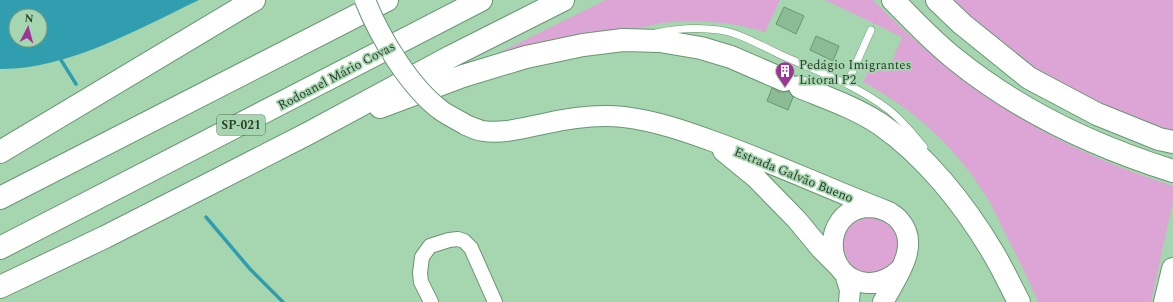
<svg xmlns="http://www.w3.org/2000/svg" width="1173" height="302" font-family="Spectral,serif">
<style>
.green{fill:#dda5d6}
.water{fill:#319eb0;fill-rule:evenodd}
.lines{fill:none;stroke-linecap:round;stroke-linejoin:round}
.stream{stroke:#319eb0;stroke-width:3.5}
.building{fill:#8cbc96;stroke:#689671}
.lane-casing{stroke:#689672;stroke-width:8}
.street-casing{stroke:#689672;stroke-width:16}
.secondary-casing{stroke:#689672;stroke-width:22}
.highway-casing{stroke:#689672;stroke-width:24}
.lane{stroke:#fff;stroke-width:7}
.street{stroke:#fff;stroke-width:14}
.secondary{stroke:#fff;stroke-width:20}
.highway{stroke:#fff;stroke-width:22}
.secondary-bridge-casing{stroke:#689672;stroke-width:22;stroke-linecap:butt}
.secondary-bridge{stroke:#fff;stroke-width:20}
.labels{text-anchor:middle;stroke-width:3.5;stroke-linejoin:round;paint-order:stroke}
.shield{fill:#a6d6af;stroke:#506c55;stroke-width:1}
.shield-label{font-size:12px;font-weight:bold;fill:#2b3f2f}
.poi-label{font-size:13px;fill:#2b3f2f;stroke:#a6d6af;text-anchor:start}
.street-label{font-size:13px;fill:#2b3f2f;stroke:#a6d6af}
</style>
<rect width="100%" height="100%" fill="#a6d6af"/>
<!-- green -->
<path class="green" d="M606 0H780L765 32C731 22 698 19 662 23L476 64Z
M825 0H873C961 90 1053 148 1173 186V201L1151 302H1038C1029 280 1019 260 1008 239 1000 224 994 208 984 193 954 145 913 109 863 82L870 67 888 71 902 37Z
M949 0H1173V133L1100 107 1034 71Z
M841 245a29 29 0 1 1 58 0a29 29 0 1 1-58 0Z"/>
<!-- water -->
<path class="water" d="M0 0H199C140 28 67 70 0 69ZM16 16H40V40H16Z"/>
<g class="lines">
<!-- stream -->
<path class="stream" d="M61 60 76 84
M206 217 250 269 283 302"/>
</g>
<!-- building -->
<path class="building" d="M784 7 804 16 796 34 776 24Z
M816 36 839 46 833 61 810 50Z
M772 88 779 92H785L789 91 793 97 788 110 767 101Z"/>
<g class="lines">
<defs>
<path id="lane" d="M656 33C678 28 697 27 719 30 741 33 761 46 781 55 817 71 857 85 889 110 903 121 913 134 924 147
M847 84 871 30"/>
<path id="street" d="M431 302 421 282 420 273 422 257 430 246 449 240 458 239 464 241 471 248 495 302"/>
<path id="secondary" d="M466 125C471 127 477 130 483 131 503 134 523 128 543 124 569 118 597 114 624 117 656 121 685 131 715 142 774 163 831 190 889 212 893 215 897 217 899 220 922 245 896 278 883 302
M723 151 756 178 797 220 821 249 839 267
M878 208C874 207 869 207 865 207 821 213 822 280 868 283 881 284 891 278 901 269
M845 274 850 290 849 302"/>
<path id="highway" d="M893 0C913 20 932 41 955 59 1018 110 1096 147 1173 171
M937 0 962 24 1029 78 1097 114 1159 139 1173 142
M800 87C827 98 856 108 880 124 925 155 964 204 992 251 1002 267 1010 285 1019 302
M380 107 463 76 526 57 583 45 623 40 660 41 701 48 731 57 784 80
M0 152 254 0
M0 198 387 0
M0 248 481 0
M0 287 105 237 219 179 309 133 450 57 563 0
M1165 302 1173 269"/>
</defs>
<!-- lane casing -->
<use href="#lane" class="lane-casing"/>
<!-- street casing -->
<use href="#street" class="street-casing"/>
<!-- secondary casing -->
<use href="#secondary" class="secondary-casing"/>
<!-- highway casing -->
<use href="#highway" class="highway-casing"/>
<!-- lane -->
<use href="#lane" class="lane"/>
<!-- street -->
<use href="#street" class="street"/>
<!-- secondary -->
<use href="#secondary" class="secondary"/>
<!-- highway -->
<use href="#highway" class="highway"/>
<defs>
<path id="secondary-bridge" d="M365 0C379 36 410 88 442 111 449 116 458 120 466 125"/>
</defs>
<!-- secondary-bridge casing -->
<use href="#secondary-bridge" class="secondary-bridge-casing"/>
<!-- secondary-bridge -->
<use href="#secondary-bridge" class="secondary-bridge"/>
</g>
<!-- icons -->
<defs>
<symbol id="building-pin" viewBox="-11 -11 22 30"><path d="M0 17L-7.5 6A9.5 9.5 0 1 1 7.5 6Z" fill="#9d3496" stroke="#a6d6af"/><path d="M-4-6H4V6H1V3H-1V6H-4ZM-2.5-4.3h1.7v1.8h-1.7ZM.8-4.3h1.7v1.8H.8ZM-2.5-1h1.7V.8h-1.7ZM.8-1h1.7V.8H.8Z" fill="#fff"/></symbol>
</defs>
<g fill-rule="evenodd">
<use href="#building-pin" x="774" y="60" width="22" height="30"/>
</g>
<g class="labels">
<!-- shield labels -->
<rect class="shield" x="217" y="115" width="48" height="20" rx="3"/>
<g class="shield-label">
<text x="241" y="129">SP-021</text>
</g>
<!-- poi labels -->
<g class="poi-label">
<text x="799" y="69">Pedágio Imigrantes<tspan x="799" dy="15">Litoral P2</tspan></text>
</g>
<!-- street labels -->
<g class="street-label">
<text transform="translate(336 75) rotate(-28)" y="5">Rodoanel Mário Covas</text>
<text transform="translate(794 174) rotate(22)" y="5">Estrada Galvão Bueno</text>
</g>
</g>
<!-- north arrow -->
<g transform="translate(28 28) rotate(6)"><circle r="19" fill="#a6d6af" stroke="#759a7c"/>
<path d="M0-3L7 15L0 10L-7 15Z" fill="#9d3496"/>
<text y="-6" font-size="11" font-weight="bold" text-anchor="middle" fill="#2b3f2f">N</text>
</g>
</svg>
